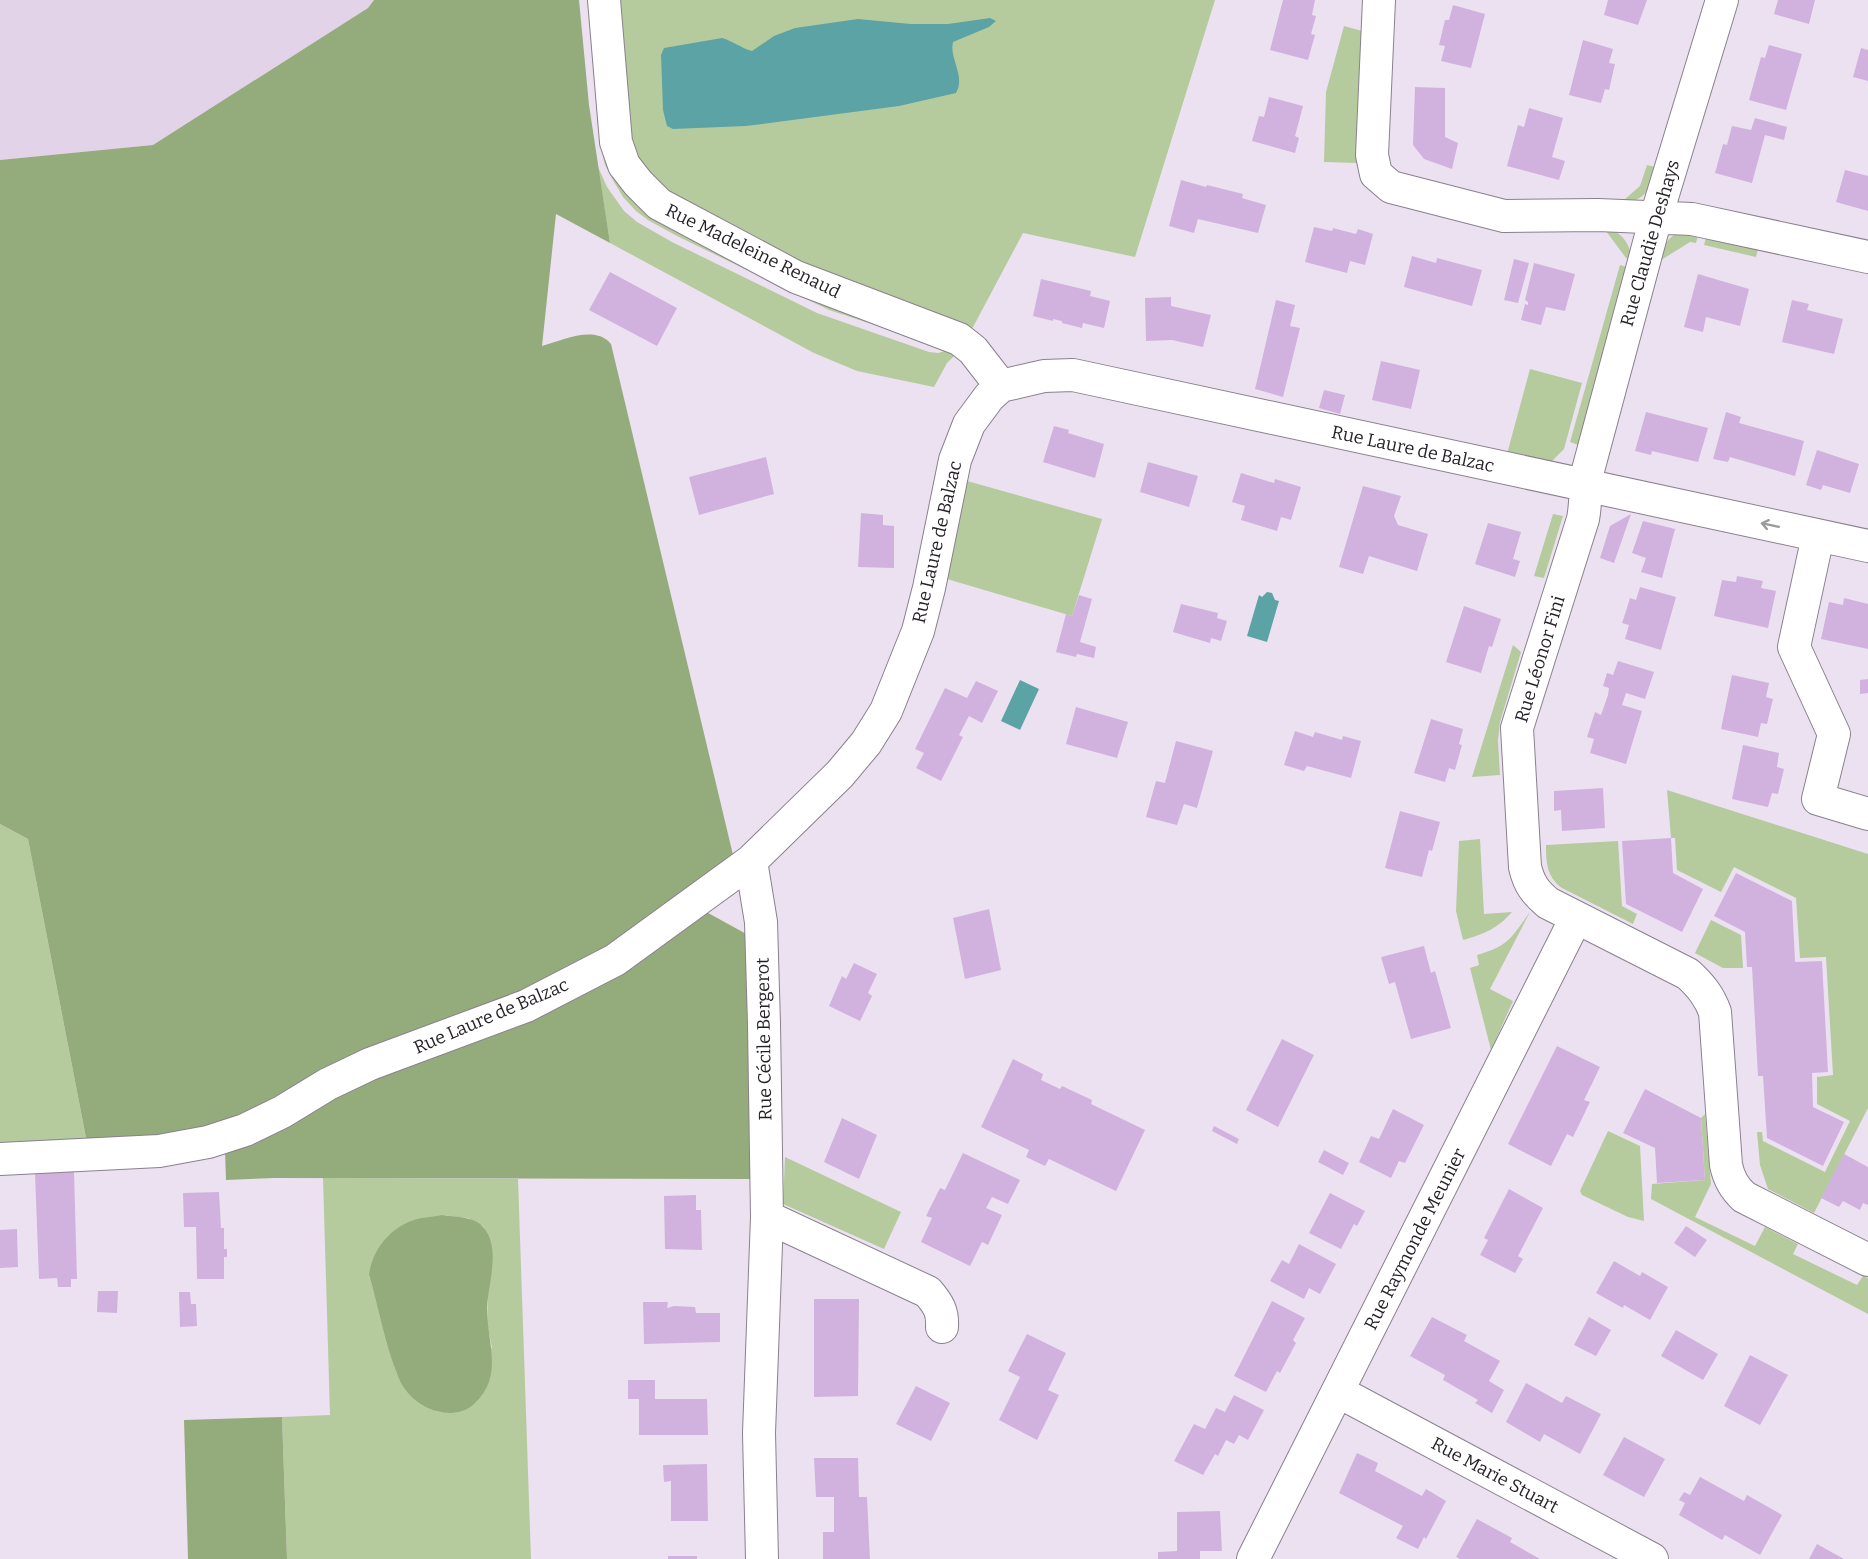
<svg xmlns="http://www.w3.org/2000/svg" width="1868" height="1559" font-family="Bitter,serif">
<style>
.built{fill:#e2d3e8}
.green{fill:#b5cb9e;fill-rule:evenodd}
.forest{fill:#94ac7c}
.water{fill:#5ca3a6}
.building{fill:#d1b2df}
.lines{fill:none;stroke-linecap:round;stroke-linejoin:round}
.street-casing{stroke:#8a808e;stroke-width:34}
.street{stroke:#fff;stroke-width:32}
.oneway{stroke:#9c9a9c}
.labels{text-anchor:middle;stroke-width:6;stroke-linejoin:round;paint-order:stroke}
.street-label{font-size:18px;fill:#231f24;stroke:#fff}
</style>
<rect width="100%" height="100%" fill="#ece1f0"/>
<!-- built -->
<path class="built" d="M0 0H374L368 8 153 145 0 160Z"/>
<!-- green -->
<path class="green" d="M588 0H592L617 180 638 207 650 215 933 344 829 310 677 236 648 220 636 211 623 197 614 182 605 165 601 148 598 126Z
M616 0H1215L1135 257 1023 233 972 329 865 294 673 201 646 178 629 141Z
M1344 26 1362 31 1357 163 1324 162 1326 92Z
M1647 165 1659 168C1647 194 1646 199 1617 206L1640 186Z
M598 167 607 187 624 211 637 222 672 242 817 313 929 352 938 353 948 350 954 356 947 363 934 387 857 371 814 353 610 243Z
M1603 227C1621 231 1630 242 1632 260L1626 258Z
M1681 231H1699L1696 243 1690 242 1658 262C1663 247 1666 238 1681 231Z
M1707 233 1759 245 1756 257 1704 245Z
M1620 265 1631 268 1581 446 1570 442Z
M1530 369 1582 383 1564 449 1550 463 1507 454Z
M967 481 1102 519 1072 616 947 579Z
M1553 514 1563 516 1544 578 1534 576Z
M1513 645 1521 652 1500 722 1498 740 1500 775 1472 777Z
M1667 790 1868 854V1108L1814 1213 1768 1189 1760 1165 1757 1132H1762L1763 1141 1825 1172 1850 1121 1817 1104V1077L1833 1075 1826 957 1800 958 1796 898 1734 867 1721 892 1677 870 1675 838H1671Z
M0 824 28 839 88 1148 0 1154Z
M1480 839 1484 914 1512 912C1497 929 1484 934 1463 940L1456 911 1459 841Z
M1618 841 1622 906 1637 914 1633 924 1562 888C1547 877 1546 863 1546 845Z
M1530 912 1490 989 1513 1001 1491 1050 1470 968 1479 965 1477 955C1509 946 1511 938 1530 912Z
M1711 920 1741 935 1743 968H1723L1695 953Z
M1705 1114 1711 1184 1695 1217 1755 1246 1765 1227 1798 1244 1793 1254 1857 1285 1863 1276 1868 1278V1314L1651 1199 1652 1184 1705 1180 1701 1118Z
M1608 1131 1640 1146 1644 1221 1628 1217 1582 1195 1580 1191Z
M785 1157 901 1212 884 1249 783 1204Z
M323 1178 518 1179 531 1559H287L282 1417 330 1415ZM442 1215 468 1218 484 1227 492 1264 488 1291 487 1323 492 1348 374 1291 369 1276Z"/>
<!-- forest -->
<path class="forest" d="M374 0H579L589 105 610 243 556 214 542 346C561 341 595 324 611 344L734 859 593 964 232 1129 88 1148 28 839 0 824V160L153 145 368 8Z
M699 908 750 936 752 1179 274 1178 226 1180 225 1150Z
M442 1215C455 1217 475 1216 484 1228 501 1249 488 1284 487 1308 487 1343 504 1375 475 1403 465 1413 451 1415 437 1411 420 1407 404 1393 398 1376 385 1345 379 1308 369 1275 372 1251 389 1228 414 1220 422 1217 433 1217 442 1215Z
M282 1417 287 1559H188L184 1420Z"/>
<!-- water -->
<path class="water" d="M990 18 996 21 989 27 953 42C949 59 966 76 956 93L899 106 746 126 673 129 667 126 663 110 661 55 664 48 722 38C733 41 741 48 752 51L774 36 795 28 858 19 911 24H948Z
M1267 592 1272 593 1275 600 1279 601 1267 642 1247 636 1259 595 1262 597Z
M1020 680 1039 689 1020 730 1001 721Z"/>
<!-- building -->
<path class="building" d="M1283 0H1315L1312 15 1316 16 1311 34 1315 35 1308 60 1270 50Z
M1608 0H1647L1638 25 1604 15Z
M1778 0H1815L1809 24 1774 14Z
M1453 5 1485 14 1471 68 1441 61 1445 46 1439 45 1445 20H1449Z
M1583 40 1613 49 1609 63 1615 64 1609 90 1605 89 1601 103 1569 95Z
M1769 45 1802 54 1786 110 1749 100 1761 57 1765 58Z
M1861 48 1868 50V81L1853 77Z
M1415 87 1445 88V137L1458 143 1452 169 1424 159 1413 145Z
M1269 97 1303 106 1295 136 1299 138 1295 153 1252 141 1259 116 1264 117Z
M1529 108 1563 118 1552 157 1565 161 1559 180 1507 166 1518 125 1524 127Z
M1755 118 1787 127 1784 140 1765 135 1752 183 1715 173 1723 144 1727 145 1732 126 1751 130Z
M1845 170 1868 176V211L1836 202Z
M1181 180 1206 187 1207 185 1243 194 1242 198 1266 205 1258 233 1198 219 1194 233 1169 226Z
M1314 227 1332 231 1333 228 1356 234 1358 229 1373 234 1365 265 1350 261 1347 273 1305 262Z
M1412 256 1436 263 1437 258 1482 270 1472 306 1404 287Z
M1514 259 1529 263 1518 303 1504 300Z
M1534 263 1575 274 1565 311 1546 307 1541 325 1521 320 1525 304 1528 305V302L1525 300Z
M610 272 677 308 657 346 589 310Z
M1698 274 1749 289 1740 326 1706 317 1703 332 1684 327Z
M1041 279 1091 291 1090 296 1110 301 1104 328 1083 323 1082 328 1062 323V321L1053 319V321L1033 316Z
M1171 297V306L1211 315 1203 347 1172 340 1146 341 1145 298Z
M1276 300 1295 305 1290 326 1300 328 1283 397 1255 389Z
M1792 300 1809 304 1807 310 1843 319 1834 354 1782 342Z
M1381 361 1420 370 1411 409 1372 400Z
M1324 390 1345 395 1340 414 1319 408Z
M1646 412 1708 428 1698 462 1652 451 1651 455 1635 451Z
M1726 412 1741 417 1739 423 1804 441 1795 476 1730 457 1728 462 1713 459Z
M1054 426 1069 430 1068 433 1104 444 1095 478 1043 462Z
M1817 450 1859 464 1850 493 1823 485 1821 490 1806 485Z
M766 457 774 494 699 515 689 477Z
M1148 462 1198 476 1189 507 1140 492Z
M1241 473 1274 483 1275 479 1301 487 1291 520 1281 517 1277 531 1241 520 1245 506 1232 502Z
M1363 486 1401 496 1394 516 1398 525 1428 534 1417 571 1369 556 1363 574 1339 567Z
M861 513 883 515V525L894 526V568L858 567Z
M1631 514 1614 563 1600 558 1610 526Z
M1643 521 1675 529 1662 578 1641 572 1646 558 1632 553Z
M1488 523 1521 532 1513 559 1520 561 1515 577 1475 564Z
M1737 576 1763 581 1761 588 1776 591 1768 628 1714 616 1722 580 1736 582Z
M1640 587 1676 597 1661 650 1625 639 1629 625 1622 623 1626 611 1630 598 1636 600Z
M1079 595 1092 599 1080 642 1096 647 1094 658 1077 654 1076 657 1056 652 1066 614 1072 616Z
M1844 598 1868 604V649L1821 639 1829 602 1843 605Z
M1181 604 1218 613 1217 618 1227 621 1221 641 1211 638 1210 643 1173 632Z
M1464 606 1501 619 1492 647 1489 646 1481 673 1446 662Z
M1618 661 1654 672 1645 699 1626 693 1622 705 1642 711 1626 764 1590 753 1594 739 1587 737 1595 712 1601 715 1608 695 1609 688 1603 686 1607 673 1613 675Z
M1732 675 1769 683 1766 697 1773 699 1770 711 1767 724 1761 723 1758 737 1721 729Z
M1868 679V693L1860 694V680Z
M976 681 998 691 982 723 969 716 959 735 963 737 941 781 916 768 924 753 915 749 945 688 967 698Z
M1076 707 1128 722 1117 758 1066 744Z
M1431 719 1463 729 1459 744 1462 745 1455 770 1449 768 1445 782 1414 773Z
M1295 731 1313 737 1315 732 1342 740 1343 736 1361 741 1351 778 1307 766 1304 771 1284 765Z
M1176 741 1213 751 1197 808 1184 804 1177 825 1146 817 1156 781 1165 783Z
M1743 745 1779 753 1777 767 1784 769 1778 794 1772 793 1768 807 1732 799Z
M1603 788 1605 828 1562 831 1561 810 1554 811V791Z
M1400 811 1440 822 1432 851 1429 850 1422 877 1385 868Z
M1671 838 1673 873 1703 889 1682 932 1626 904 1622 841Z
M1736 873 1792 901 1795 962 1822 961 1828 1072 1812 1073 1813 1107 1844 1122 1823 1166 1767 1138 1763 1076H1758L1752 967H1747L1745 932 1714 916Z
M989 909 1001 970 965 979 953 918Z
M1424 946 1431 973 1435 971 1451 1028 1411 1039 1395 982 1389 984 1381 957Z
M854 963 877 974 868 993 872 996 860 1021 829 1006 842 976 846 979Z
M1282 1039 1314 1055 1278 1127 1246 1110Z
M1557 1046 1600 1067 1584 1100 1590 1102 1573 1137 1567 1134 1551 1166 1508 1144Z
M1013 1059 1043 1074 1041 1080 1060 1089 1062 1086 1092 1100 1091 1104 1145 1130 1116 1191 1049 1159 1045 1166 1026 1157 1029 1150 981 1127Z
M1645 1089 1701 1118 1705 1180 1657 1183 1655 1148 1623 1133Z
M1393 1109 1424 1125 1405 1163 1399 1161 1391 1178 1359 1162 1371 1136 1379 1139Z
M842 1118 877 1135 859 1179 824 1162Z
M1214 1126 1239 1139 1237 1144 1212 1131Z
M1324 1150 1349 1163 1343 1175 1318 1162Z
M963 1153 1020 1180 1008 1204 992 1197 986 1208 1002 1215 988 1245 982 1242 970 1266 921 1242 932 1218 926 1216 940 1188 945 1190Z
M1844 1154 1868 1167V1205L1863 1203 1860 1210 1843 1201 1839 1207 1821 1198Z
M74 1172 77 1279H71V1287H58L57 1278 39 1279 35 1173Z
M1509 1189 1543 1208 1518 1256 1523 1259 1515 1273 1480 1255 1488 1240 1484 1238Z
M219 1192 221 1228H224V1249H227V1257H224V1279H197L196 1227H184L183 1193Z
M1330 1193 1365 1211 1357 1226 1354 1224 1341 1249 1309 1233Z
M696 1195V1210H701L702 1250 665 1249 664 1196Z
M1686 1226 1707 1240 1695 1257 1674 1243Z
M17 1229 18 1267 0 1268V1230Z
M1299 1244 1336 1264 1320 1294 1309 1288 1304 1299 1270 1281 1282 1260 1289 1264Z
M1614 1261 1640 1276 1642 1272 1668 1287 1650 1320 1624 1305 1623 1308 1596 1293Z
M98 1291H118L117 1313 97 1312Z
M179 1292H190L191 1304H196L197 1326 180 1327Z
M814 1299H859L858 1396 814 1397Z
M1272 1301 1305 1318 1293 1340 1296 1343 1280 1373 1277 1371 1266 1392 1234 1376Z
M643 1302H668L667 1308 674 1306 695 1307 696 1313H720V1342L644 1344Z
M1432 1317 1467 1335 1464 1341 1500 1361 1489 1381 1504 1390 1492 1413 1475 1403 1478 1400 1443 1380 1445 1375 1410 1356Z
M1589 1317 1611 1330 1596 1356 1574 1345Z
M1676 1330 1718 1354 1703 1380 1661 1356Z
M1027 1334 1066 1353 1048 1390 1059 1395 1037 1440 999 1420 1020 1377 1008 1371Z
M1750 1355 1788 1375 1760 1425 1724 1406Z
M628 1380H655V1399H707L708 1435H639V1399H628Z
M1526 1383 1562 1403 1566 1396 1601 1414 1580 1454 1544 1434 1540 1442 1506 1422Z
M916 1386 950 1403 931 1441 896 1424Z
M1234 1395 1264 1410 1248 1440 1239 1435 1234 1444 1226 1440 1218 1456 1215 1454 1203 1475 1174 1461 1194 1424 1205 1429 1216 1408 1225 1412Z
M1624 1437 1665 1459 1644 1497 1603 1475Z
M1357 1453 1378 1463 1375 1471 1422 1496 1426 1489 1446 1501 1426 1539 1424 1537 1418 1549 1396 1538 1403 1526 1339 1493Z
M814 1458H858L859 1497H867L870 1559H823V1532H834V1497H816Z
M707 1464 708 1521H671V1481L664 1482 663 1465Z
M1700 1477 1744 1501 1747 1495 1782 1515 1760 1555 1725 1535 1722 1540 1679 1515 1685 1503 1679 1500 1684 1492 1690 1495Z
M1220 1511 1222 1551H1200V1559H1158V1552L1177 1551V1512Z
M1477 1519 1512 1538 1510 1542 1540 1559H1460L1456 1557Z
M1817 1544 1844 1559H1809Z
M668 1556H697V1559H668Z"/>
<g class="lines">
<defs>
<path id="street" d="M604 0 616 142 624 165 638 183 659 204 796 277 959 339 973 350 1001 386
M1379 0 1372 155 1376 174 1391 187 1504 216 1598 215 1692 219 1868 257
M1722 0 1656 217 1587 474C1585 489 1586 504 1583 519L1517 728 1525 867C1529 884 1535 892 1548 903L1688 974C1701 986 1709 996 1715 1012L1726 1165C1729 1179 1734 1188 1744 1197L1868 1260
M1818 536 1794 647 1834 734 1818 799 1868 814
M751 861 761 922 764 1024 767 1217 759 1433 762 1559
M0 1159 159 1151 208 1142 245 1130 282 1112 328 1084 370 1064 526 1006 584 976 615 960 751 861 840 774 866 743 886 711 918 631 929 588 955 460 969 424 989 397 1001 386 1044 376 1073 375 1868 546
M767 1217 928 1292C938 1304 943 1311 942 1327
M1339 1392 1652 1559
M1253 1559 1576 918"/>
</defs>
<!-- street casing -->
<use href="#street" class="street-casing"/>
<!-- street -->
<use href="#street" class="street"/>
</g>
<!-- one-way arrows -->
<defs><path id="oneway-shaft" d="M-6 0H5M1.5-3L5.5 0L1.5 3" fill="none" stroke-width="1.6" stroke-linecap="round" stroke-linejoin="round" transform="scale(1.5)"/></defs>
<use class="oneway" href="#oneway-shaft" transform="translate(1770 525) rotate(-168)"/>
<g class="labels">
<!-- street labels -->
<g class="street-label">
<text transform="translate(1650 243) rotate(-74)" y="6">Rue Claudie Deshays</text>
<text transform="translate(753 251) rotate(26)" y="6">Rue Madeleine Renaud</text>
<text transform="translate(1413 449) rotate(12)" y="6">Rue Laure de Balzac</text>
<text transform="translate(937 542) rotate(-77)" y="6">Rue Laure de Balzac</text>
<text transform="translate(1540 659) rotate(-73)" y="6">Rue Léonor Fini</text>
<text transform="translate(491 1016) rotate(-23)" y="6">Rue Laure de Balzac</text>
<text transform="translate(764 1039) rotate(-91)" y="6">Rue Cécile Bergerot</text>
<text transform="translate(1415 1239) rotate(-63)" y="6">Rue Raymonde Meunier</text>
<text transform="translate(1495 1475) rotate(28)" y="6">Rue Marie Stuart</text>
</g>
</g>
</svg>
